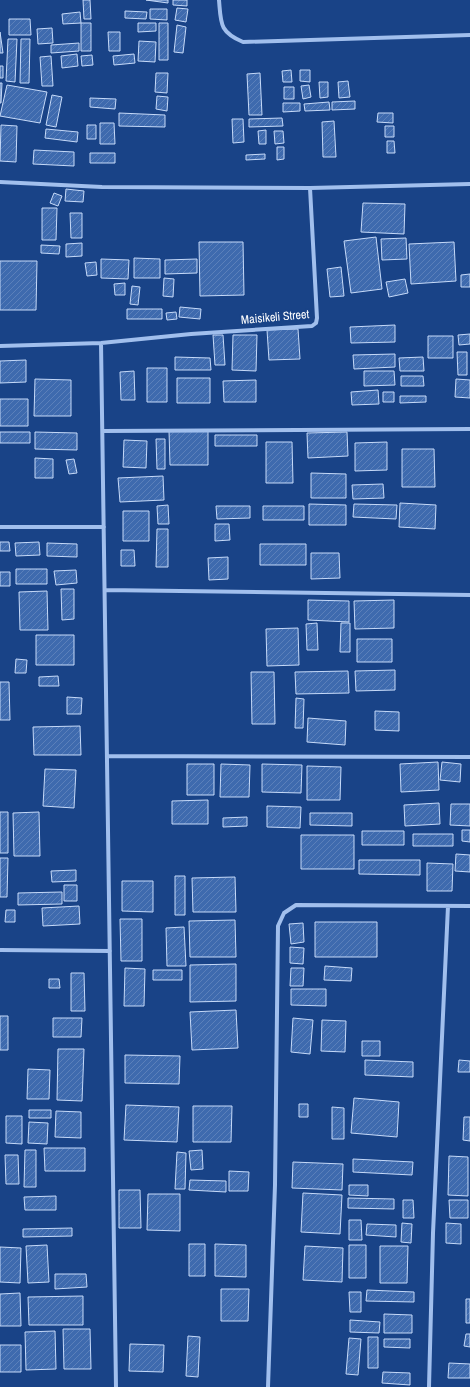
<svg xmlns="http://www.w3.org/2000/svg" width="470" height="1387" font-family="'Archivo Narrow',sans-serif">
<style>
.building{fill:url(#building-hatch);stroke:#c6daf9}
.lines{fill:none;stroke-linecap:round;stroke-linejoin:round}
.street{stroke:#a1bfed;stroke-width:4}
.labels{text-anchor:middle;stroke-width:3.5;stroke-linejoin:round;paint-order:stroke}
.street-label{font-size:12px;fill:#fff;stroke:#194387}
</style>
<defs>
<pattern id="building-hatch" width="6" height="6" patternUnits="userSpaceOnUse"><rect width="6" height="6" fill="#3e6aae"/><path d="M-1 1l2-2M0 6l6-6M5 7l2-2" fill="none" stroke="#5b80ba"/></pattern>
</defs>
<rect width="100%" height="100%" fill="#194387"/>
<!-- building -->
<path class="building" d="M83 0H90L91 19H84Z
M146 0H168V3Z
M173 0H187V6L173 5Z
M177 8 188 9 186 22 175 20Z
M150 9H167V20L150 19Z
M125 11 147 12 146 19 125 18Z
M80 12 81 23 63 24 62 14Z
M9 19H30L31 35H9Z
M81 23H91V51H81Z
M138 23H156V31L138 32Z
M159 23H168V60H159Z
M177 25 186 27 183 53 174 52Z
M52 28 53 43 38 44 37 29Z
M0 32 3 53H0Z
M108 32H120V51H109Z
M8 39H17L15 82 6 81Z
M21 39H30L29 83H20Z
M139 41 156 42 155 62 138 61Z
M79 43V51L51 53V45Z
M77 54 78 66 62 68 61 56Z
M134 54 135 63 114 65 113 56Z
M92 55 93 65 82 66 81 56Z
M51 56 53 86H42L40 57Z
M0 66H3V78H0Z
M291 70 292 82H283L282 71Z
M300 70H310V82L300 81Z
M156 73H168L167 93 155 92Z
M260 73 262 115H249L247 74Z
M348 81 350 97 339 98 338 82Z
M319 82H328V97L320 98Z
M0 83H2L1 103H0Z
M7 85 47 92 40 123 0 116Z
M309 85 311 97 303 99 301 86Z
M284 87H294V99H284Z
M52 95 62 97 56 127 46 125Z
M157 96 168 97 167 111 156 109Z
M90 98 116 99 115 109 90 107Z
M355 101V109L332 110V102Z
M329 102 330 110 305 111 304 104Z
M283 103H300V111L283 112Z
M119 113 165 115V127L119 126Z
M378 113H393V123L377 122Z
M282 118 283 126 249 127V119Z
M232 119H243L244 142 233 143Z
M334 121 336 157H323L322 122Z
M100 123H114L115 144H100Z
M1 125 17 126 16 162 0 161Z
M87 125H96V139H87Z
M385 126H394V137H385Z
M46 129 78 132 77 142 45 138Z
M266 130V144H259L258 131Z
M274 131H283L284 143 275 144Z
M387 141H394L395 153H387Z
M277 147H284V159L277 160Z
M34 150 74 152V166L33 164Z
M90 153H115V163H90Z
M265 154V159L246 160V155Z
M66 189 84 191 83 202 65 201Z
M54 193 62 196 58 206 50 203Z
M363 203 405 204 404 234 361 232Z
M42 208H57L56 240H42Z
M70 213H82V238H71Z
M376 237 382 289 351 293 344 241Z
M406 238 407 259 382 260 381 239Z
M199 242H243L244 295 200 296Z
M454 242 456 281 411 284 409 244Z
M82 243V256L66 257V244Z
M41 245 60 246 59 254 41 253Z
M134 258 160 259V278H134Z
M101 259 129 260 128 279 101 278Z
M197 259V273L165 274V260Z
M0 261H37L36 310H0Z
M96 262 97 275 87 276 85 263Z
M341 267 344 296 330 297 327 269Z
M470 274V287H461V275Z
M164 278 174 279 173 297 163 296Z
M405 279 408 293 389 297 386 282Z
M125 283V295H115L114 284Z
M132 286 140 287 138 305 130 304Z
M180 307 201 309 200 319 179 317Z
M127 309H162V319H127Z
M176 312 177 319 167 320 166 313Z
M395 325V342L351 343 350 327Z
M298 329 300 359 269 360 267 330Z
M470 334V344L459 345 458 335Z
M213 335H223L225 365H215Z
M233 335H257L256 371 232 370Z
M428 336H453V358H428Z
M457 352H467V375H458Z
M395 354V367L354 369 353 355Z
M175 357 210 358 211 370H175Z
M423 357 424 371H400L399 358Z
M26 360V382L0 383V361Z
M147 368H167V402H147Z
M134 371 135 400H121L120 372Z
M364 371H394L395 385 364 386Z
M401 376H423L424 386H401Z
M177 378H210V403H177Z
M35 379 71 380V416H34Z
M456 379 470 380V398L455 397Z
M256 380V402H224L223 381Z
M378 390 379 404 352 405 351 392Z
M383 392H394V402H383Z
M400 396H426V402L400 403Z
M0 399H28V426H0Z
M169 431H208V465H170Z
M0 432H30V443H0Z
M35 432 77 433V450L35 449Z
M347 432 348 456 308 458 307 433Z
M215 435H257V446H215Z
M156 439H165V469H157Z
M124 440 147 441 146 468 123 467Z
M266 442H292L293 483H266Z
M387 442V470L355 471V443Z
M402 449H434L435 487H402Z
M35 458 53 459V478H35Z
M74 459 77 473 69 474 66 460Z
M311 473 346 474V498H311Z
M163 476 164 500 120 502 118 478Z
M383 484 384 498 353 499 352 485Z
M400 503 436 505 435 529 399 527Z
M309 504 346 505V525H309Z
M354 504 397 505 396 519 353 517Z
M168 505 169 524H158L157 506Z
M216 506H250V518L217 519Z
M263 506H304V520H263Z
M123 511H149V541H123Z
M215 524H229L230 540 215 541Z
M157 529H168V567H156Z
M0 542H9L10 551H0Z
M39 542 40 555 16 556 15 543Z
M47 543 77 544V557L47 556Z
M260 544H306V565H260Z
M121 550H134L135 566H121Z
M311 553H339L340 578 311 579Z
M228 557V579L209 580 208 558Z
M16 569H47V584H16Z
M76 570 77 583 56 585 54 571Z
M0 572H10V586H0Z
M61 589H74V619L62 620Z
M47 591 48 630H20L19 592Z
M308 600 349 601V622L308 620Z
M394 600V628L355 629 354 601Z
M317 623 318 650H307L306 624Z
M341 623H350V652H340Z
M298 628 299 665 267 666 266 629Z
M36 635H74V665H36Z
M357 639H392V662H357Z
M16 659 27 660 26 673H15Z
M395 670V690L356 691 355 671Z
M348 671 349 693 296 694 295 672Z
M251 672H274L275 724H252Z
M58 676 59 686H39V677Z
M0 682H9L10 720H0Z
M67 697 82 698 81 714H67Z
M296 698 304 699 303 728H295Z
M375 711 399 712V731L375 730Z
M308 718 346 721 345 745 307 742Z
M80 726 81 755H34L33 727Z
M438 762 439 790 401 792 400 764Z
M442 762 461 764 460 782 440 780Z
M187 764H214V795H187Z
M221 764 250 765 249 797H220Z
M262 764 302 765 301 793 262 792Z
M307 766 341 767 340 800H307Z
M45 769 76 770 74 808 43 806Z
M208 800V824H172V801Z
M439 803 440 824 405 826 404 805Z
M451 804H470V826L450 825Z
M267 806 301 807 300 828 267 827Z
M0 812H8V853H0Z
M39 812 40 856H14L13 813Z
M310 813H352V826L310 825Z
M247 817V826L223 827V818Z
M462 830H470V842L462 841Z
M362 831H404V845H362Z
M413 834H453V846H413Z
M301 835H354V869H301Z
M456 854 470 855V872L455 871Z
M0 858H8L7 897H0Z
M359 860H420V875L359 874Z
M427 863 453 864 452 891H427Z
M76 870V881L52 882 51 871Z
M175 876H185V915H175Z
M235 877 236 912H193L192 878Z
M122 881H153V912L122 911Z
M64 885H77V901H64Z
M62 892V904L18 905V893Z
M79 906 80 924 43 926 42 908Z
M6 910H15V922H5Z
M120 919H142V961H121Z
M235 920 236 957H190L189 921Z
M315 922H377V957H315Z
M303 923 304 942 291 944 289 924Z
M184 927 186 966H167L166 928Z
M290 947 304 948 303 964 290 963Z
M236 964V1001L190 1002V965Z
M325 966 352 968 351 981 324 980Z
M125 968 145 969 144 1006H124Z
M291 968H304L303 986H290Z
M153 970H182V980H153Z
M71 973H84L85 1011H71Z
M49 979H59L60 988H49Z
M291 989H326V1006L291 1005Z
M236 1010 238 1048 192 1050 190 1012Z
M0 1016H8V1050H0Z
M53 1018H82L81 1037H53Z
M293 1018 313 1020 310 1054 291 1052Z
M322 1020 346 1021 345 1052 321 1051Z
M362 1041H380V1056H362Z
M58 1049H84L82 1101 57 1100Z
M125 1055 180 1056 179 1084 125 1083Z
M365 1060 413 1062V1077L365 1075Z
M459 1060 470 1061V1072H458Z
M28 1069 50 1070 49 1099H27Z
M354 1098 399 1102 397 1137 351 1133Z
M299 1104H308V1117H299Z
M126 1105 179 1107 177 1142 124 1140Z
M193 1106H232L231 1142H193Z
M332 1107 344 1108V1139H332Z
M29 1110H51V1118H29Z
M56 1111 81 1112V1138L55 1137Z
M6 1116H22V1144L6 1143Z
M464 1117H470V1141L463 1140Z
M29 1122 48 1123 47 1144 28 1143Z
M44 1148H85V1171H45Z
M25 1150H36V1187H24Z
M202 1150 203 1169 191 1170 189 1151Z
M177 1152 186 1153 185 1189H175Z
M5 1155H18L19 1184H6Z
M449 1156 468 1157V1196L448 1195Z
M353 1159 413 1162 412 1175 353 1172Z
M293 1162 343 1164 342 1190 292 1188Z
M229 1171 249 1172 248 1191H229Z
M190 1180 226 1181V1192L189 1190Z
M349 1185H368V1196L349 1195Z
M119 1190H140L141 1228H119Z
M303 1193 342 1195 340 1234 301 1232Z
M148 1194H180V1231L147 1230Z
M56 1196V1210H25L24 1197Z
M348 1198 394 1199V1209L348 1208Z
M403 1200H413L414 1218H403Z
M449 1200H468V1218H450Z
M349 1220H361L362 1240H349Z
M402 1223 412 1224 411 1243 401 1242Z
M446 1223 461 1224V1244L446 1243Z
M367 1224 396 1225V1237L366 1235Z
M72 1228V1236L23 1237V1229Z
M189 1244H205V1276H189Z
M215 1244 246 1245V1277L215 1276Z
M47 1245 49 1282 28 1283 26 1246Z
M349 1245H366V1278H349Z
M305 1246 343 1248 342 1282 303 1280Z
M380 1246H408L407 1283H380Z
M0 1247 21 1248 20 1283 0 1282Z
M55 1274H86L87 1287 55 1289Z
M221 1289H249L248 1321H221Z
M367 1290 414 1292V1302L366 1301Z
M349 1292H361V1312H350Z
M20 1293 21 1326H0V1294Z
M83 1296V1325H29L28 1297Z
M466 1299H470V1323H466Z
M384 1314 412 1315V1333H384Z
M350 1320 380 1322 379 1333 350 1332Z
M63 1329H90L91 1369H64Z
M55 1331 56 1369 26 1370 25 1332Z
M466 1334H470V1347L464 1346Z
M188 1336 200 1337 198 1377 186 1376Z
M368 1337H378V1368H368Z
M349 1338 361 1339 358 1375 346 1374Z
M384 1339H410V1348L384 1347Z
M130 1344 164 1345 163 1372 129 1371Z
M0 1345H21V1372H0Z
M449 1363 470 1364V1378H448Z
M383 1372 410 1373V1385L382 1383Z"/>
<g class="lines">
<!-- street -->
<path class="street" d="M219 0C221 23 219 32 243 42L470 35
M0 182 102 187 310 188 470 184
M101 343 116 1387
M0 346 101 343 191 334 312 326 316 323 317 318 310 188
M103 431 470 429
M0 527H104
M105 590 470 595
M107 756 470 757
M0 950 110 951
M268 1387 275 1185 278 926 284 913 296 905 470 906
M429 1387 433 1233 448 906"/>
</g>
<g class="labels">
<!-- street labels -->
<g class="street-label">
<text transform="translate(275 317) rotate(-5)" y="4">Maisikeli Street</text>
</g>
</g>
</svg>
